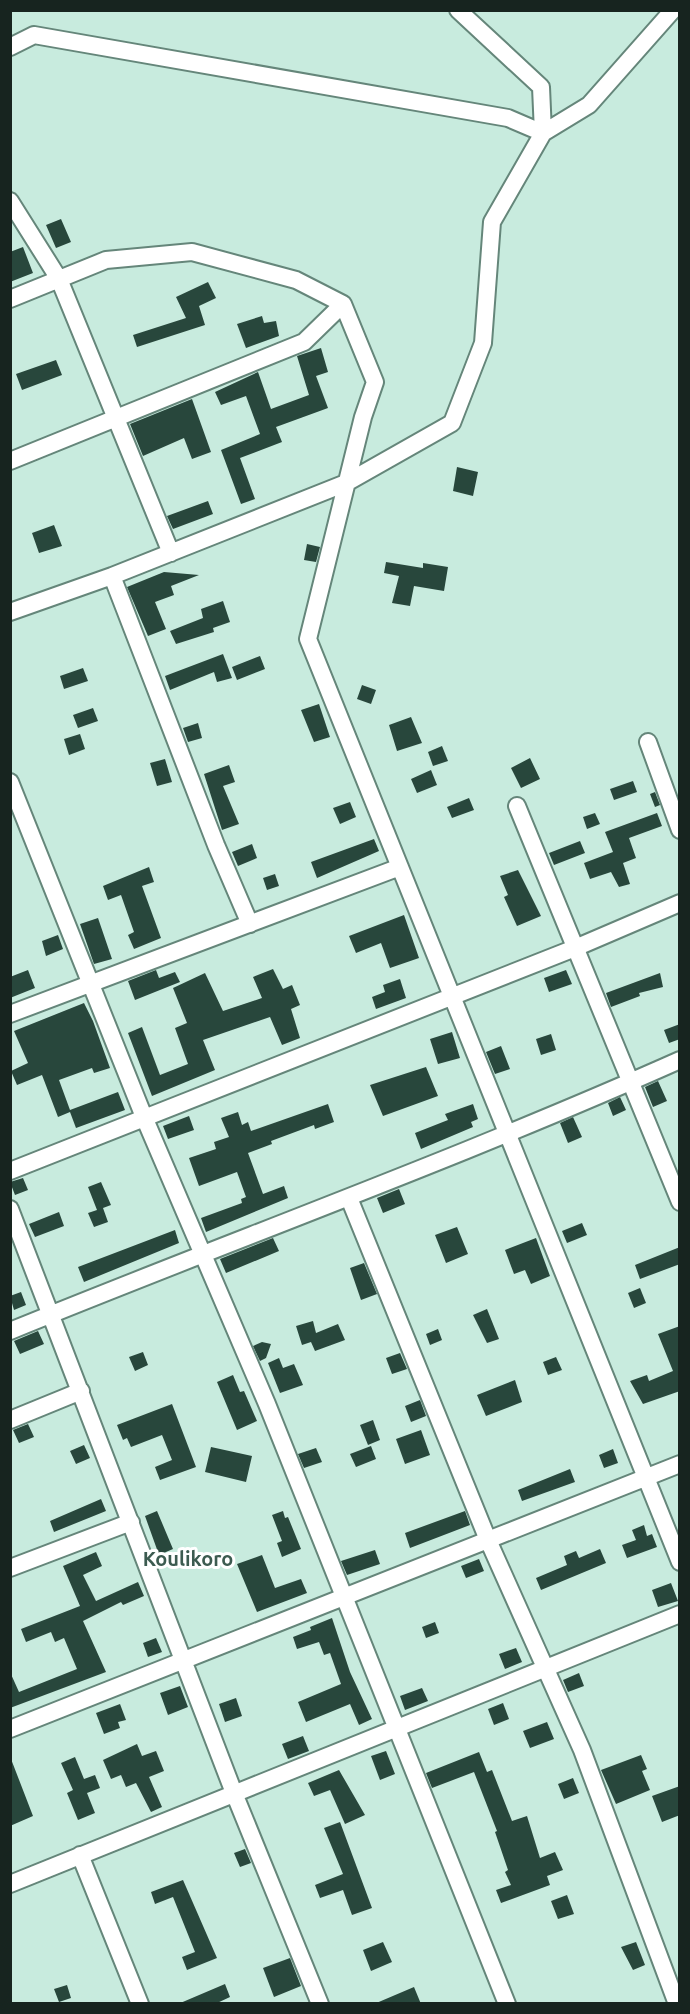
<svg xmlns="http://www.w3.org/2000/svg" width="690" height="2014" font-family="Ubuntu,sans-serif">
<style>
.building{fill:#28473c}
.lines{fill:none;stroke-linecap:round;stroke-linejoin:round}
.minor-casing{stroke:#65867a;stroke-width:20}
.minor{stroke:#fff;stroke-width:16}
.labels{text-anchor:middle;stroke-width:6;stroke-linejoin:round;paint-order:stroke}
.quarter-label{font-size:20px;font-weight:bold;fill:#3c5b50;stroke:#fff}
</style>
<rect width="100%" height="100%" fill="#c8ebde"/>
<!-- building -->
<path class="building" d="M61 219 71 242 56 248 46 225Z
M23 247 33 273 10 282V252Z
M208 282 216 298 199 306 205 325 137 347 133 335 186 318 176 297Z
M262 316 264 323 276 321 279 336 246 348 237 324Z
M321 348 328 372 316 376 328 408 276 427 282 442 240 458 255 499 241 504 221 450 260 434 246 396 221 405 215 392 258 372 271 409 309 395 297 356Z
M56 360 62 375 22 390 16 374Z
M192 399 211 452 192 459 184 438 143 456 130 424Z
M457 467 478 472 473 496 453 491Z
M208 501 213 514 173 529 167 516Z
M54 525 62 546 39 553 32 533Z
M307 544 320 547 316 562 304 560Z
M386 562 423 568V563L448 567 444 591 414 586 410 606 392 603 399 576 384 573Z
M164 572 199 575 171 586 174 595 155 602 166 629 148 636 127 587Z
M223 601 230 622 213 628 214 632 176 644 170 631 203 618 201 609Z
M223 654 232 678 217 682 214 672 170 690 165 676Z
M260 656 265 669 237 680 232 667Z
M83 668 88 681 64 689 60 676Z
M362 685 376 690 371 704 357 699Z
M319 704 330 737 314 742 301 710Z
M93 708 98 721 78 728 73 715Z
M411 717 422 743 397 751 389 725Z
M198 723 202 738 188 742 183 728Z
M80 734 85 749 69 755 64 739Z
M442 746 448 761 433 766 428 752Z
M530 758 540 779 521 788 511 768Z
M165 759 172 782 157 786 150 763Z
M229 765 235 782 223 786 239 824 222 830 204 774Z
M431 770 437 785 417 793 411 779Z
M633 781 637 792 614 800 610 789Z
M655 792 660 805 655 807 650 794Z
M469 798 474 810 452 818 447 807Z
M350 802 356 817 340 824 333 808Z
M595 813 600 824 587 829 583 817Z
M657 813 662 826 629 838 636 858 623 863 630 884 619 887 611 872 590 879 584 863 613 852 605 832Z
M374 839 379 851 317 878 311 862Z
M580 841 585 853 554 865 549 853Z
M252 844 257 858 238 866 232 852Z
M149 867 154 882 142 886 161 938 134 949 128 935 134 932 121 895 108 900 103 886Z
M518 870 541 916 517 926 504 897 508 895 500 876Z
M275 874 279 886 267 890 263 878Z
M404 915 419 958 390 968 381 943 356 953 349 936Z
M98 918 112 959 94 964 80 924Z
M58 935 63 949 46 956 42 941Z
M273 969 283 989 292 985 300 1005 291 1009 300 1038 282 1045 270 1017 203 1040 215 1070 152 1096 128 1033 142 1027 160 1075 188 1064 175 1028 187 1023 173 988 205 973 223 1011 262 998 253 977Z
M28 970 35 988 10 998V977Z
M156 970 159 978 175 972 180 982 135 1000 128 981Z
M566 970 572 984 549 992 544 978Z
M660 973 663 987 639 993 640 996 611 1007 606 993Z
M400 979 406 998 376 1009 372 997 385 992 383 985Z
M84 1003 93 1021 110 1068 94 1073 92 1068 59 1080 70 1110 118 1092 125 1110 76 1128 70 1112 58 1117 42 1075 17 1085 11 1071 28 1063 14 1031Z
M680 1024V1039L669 1043 664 1030Z
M452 1032 460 1058 438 1064 430 1039Z
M551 1034 556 1050 541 1055 536 1039Z
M501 1046 510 1069 495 1074 486 1052Z
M426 1067 438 1096 383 1116 370 1085Z
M658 1081 667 1101 653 1107 645 1087Z
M620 1097 626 1110 613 1116 608 1103Z
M328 1104 334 1122 315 1129 314 1125 271 1141 272 1144 248 1153 263 1194 284 1186 288 1198 206 1232 201 1218 242 1203 241 1199 246 1197 237 1172 199 1186 189 1158 216 1149 214 1142 229 1137 221 1118 238 1112 242 1125 248 1122 251 1131Z
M473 1104 478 1119 471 1122 473 1127 421 1149 415 1133 448 1120 445 1114Z
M189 1116 194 1130 168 1139 163 1126Z
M573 1117 582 1137 568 1143 560 1123Z
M23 1178 28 1190 15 1195 10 1182Z
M101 1182 111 1205 103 1208 108 1222 94 1227 88 1213 97 1210 88 1187Z
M399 1189 405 1204 383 1213 377 1198Z
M59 1212 64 1226 35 1237 29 1224Z
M582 1223 587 1235 567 1243 562 1231Z
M457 1227 468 1254 446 1263 435 1235Z
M175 1230 179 1243 84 1282 78 1267Z
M273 1238 279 1251 226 1273 220 1259Z
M536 1238 550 1276 531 1284 525 1270 514 1274 505 1250Z
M680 1247V1264L640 1279 635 1265Z
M364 1263 377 1294 361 1300 350 1268Z
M640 1288 646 1303 634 1308 628 1293Z
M21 1292 26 1305 14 1310 10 1296Z
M487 1309 499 1339 487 1343 473 1315Z
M313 1321 316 1333 338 1324 345 1340 315 1351 311 1342 302 1345 296 1326Z
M680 1326V1391L643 1404 630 1381 647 1375 649 1381 673 1371 658 1334Z
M438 1329 442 1340 430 1345 426 1334Z
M38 1331 44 1344 20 1354 14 1341Z
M262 1342 271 1344 266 1358 260 1361 253 1346Z
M143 1352 148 1365 135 1371 129 1357Z
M400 1353 407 1369 392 1374 386 1358Z
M556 1357 562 1370 548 1375 543 1362Z
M279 1358 283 1368 294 1364 303 1385 280 1393 268 1363Z
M233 1375 240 1392 244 1391 257 1421 237 1430 217 1382Z
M515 1380 522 1402 486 1416 477 1395Z
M420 1400 426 1416 411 1422 405 1406Z
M172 1404 196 1467 160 1480 155 1467 172 1460 162 1435 131 1447 127 1438 123 1440 117 1425Z
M373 1420 380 1440 368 1445 360 1425Z
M28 1424 34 1437 19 1443 13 1430Z
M421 1430 430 1455 405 1464 396 1439Z
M84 1445 90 1458 76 1464 70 1451Z
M371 1446 376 1459 356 1467 350 1454Z
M211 1447 252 1456 246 1482 205 1472Z
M316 1448 322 1462 304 1468 298 1454Z
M613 1449 618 1463 604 1468 599 1455Z
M570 1469 575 1482 522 1501 518 1490Z
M101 1499 106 1511 54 1532 50 1521Z
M157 1511 173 1549 159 1555 145 1516Z
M283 1511 285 1518 288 1517 301 1549 282 1557 277 1543 282 1541 272 1515Z
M465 1511 470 1525 410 1548 405 1533Z
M644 1525 647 1536 652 1534 657 1547 627 1558 622 1545 636 1540 632 1530Z
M600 1549 606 1563 541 1590 536 1578 567 1565 564 1556 576 1551 579 1558Z
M375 1550 380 1564 347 1575 341 1561Z
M96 1552 102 1566 83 1575 96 1601 138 1582 144 1596 123 1605 121 1602 83 1621 106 1672 10 1708V1672L19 1692 77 1669 64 1638 55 1642 51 1632 26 1642 21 1629 80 1606 63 1566Z
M262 1555 275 1588 301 1579 307 1593 257 1612 237 1564Z
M479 1559 484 1571 466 1578 461 1566Z
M671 1583 678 1601 658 1607 652 1590Z
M332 1618 350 1672 372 1719 359 1725 350 1704 306 1722 298 1702 341 1684 330 1653 324 1655 319 1642 297 1649 293 1637 311 1630 310 1627Z
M435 1622 439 1633 426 1638 422 1627Z
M156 1638 162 1652 148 1657 143 1643Z
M516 1648 522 1662 505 1669 499 1654Z
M579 1673 584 1686 568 1692 563 1680Z
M180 1686 188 1707 168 1715 160 1693Z
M422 1688 428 1701 405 1710 400 1696Z
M236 1698 242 1716 225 1722 219 1704Z
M503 1703 509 1719 494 1725 488 1709Z
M120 1704 126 1720 118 1722 120 1728 104 1734 96 1713Z
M547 1722 554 1739 530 1748 523 1731Z
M303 1736 309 1751 288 1759 282 1744Z
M137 1744 142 1756 156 1751 164 1771 149 1777 162 1807 151 1812 136 1783 126 1787 121 1775 111 1779 103 1760Z
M386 1751 395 1774 380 1780 371 1756Z
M479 1752 487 1772 492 1770 512 1821 527 1816 540 1858 555 1852 563 1870 547 1876 550 1885 501 1903 496 1890 511 1885 505 1872 508 1870 495 1832 497 1831 474 1772 432 1788 426 1773Z
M641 1755 647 1769 642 1771 650 1790 616 1804 601 1770Z
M75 1757 84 1779 95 1775 100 1788 87 1793 95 1813 78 1820 67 1793 73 1790 61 1763Z
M11 1759 33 1816 10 1826V1760Z
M339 1770 365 1815 345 1824 330 1790 314 1796 308 1783Z
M573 1778 579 1793 564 1799 558 1784Z
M680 1786V1815L662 1822 652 1796Z
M340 1822 372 1908 352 1915 343 1890 320 1898 315 1885 343 1874 324 1828Z
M245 1849 251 1863 240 1867 234 1853Z
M183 1880 217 1958 187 1970 182 1957 195 1952 173 1897 155 1904 151 1892Z
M567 1895 574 1914 558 1919 551 1901Z
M383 1942 392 1962 371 1971 363 1950Z
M636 1942 645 1965 633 1970 621 1947Z
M290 1958 301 1986 274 1997 263 1968Z
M225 1984 230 1997 215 2004H178Z
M67 1985 71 1998 59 2002 54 1989Z
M414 1987 421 2004H374Z"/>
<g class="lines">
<defs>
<path id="minor" d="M10 47 34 35 508 118 543 133 589 105 673 10
M10 201 59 279 171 553
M10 299 106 260 192 252 296 280 343 304 375 382 363 417 308 639 680 1562
M10 461 304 342 343 304
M112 576 216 845 250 924
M10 612 112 576 346 483 452 423 483 343 492 222 543 133 541 87 458 10
M648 742 680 830
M10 782 144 1117 267 1404 507 2004
M517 806 680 1202
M10 1014 400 867
M10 1171 575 948 680 903
M349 1198 488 1540 582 1750 677 2004
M10 1209 234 1793 320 2004
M10 1331C233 1240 460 1158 680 1060
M10 1420 81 1391
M10 1568 131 1522
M10 1729 680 1464
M80 1855 140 2004
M10 1884 680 1614"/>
</defs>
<!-- minor casing -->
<use href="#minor" class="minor-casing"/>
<!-- minor -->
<use href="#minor" class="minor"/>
</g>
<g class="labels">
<!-- quarter labels -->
<g class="quarter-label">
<text x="188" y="1566">Koulikoro</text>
</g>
</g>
<!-- border -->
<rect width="690" height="2014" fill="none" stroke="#17241f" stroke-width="24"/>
</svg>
